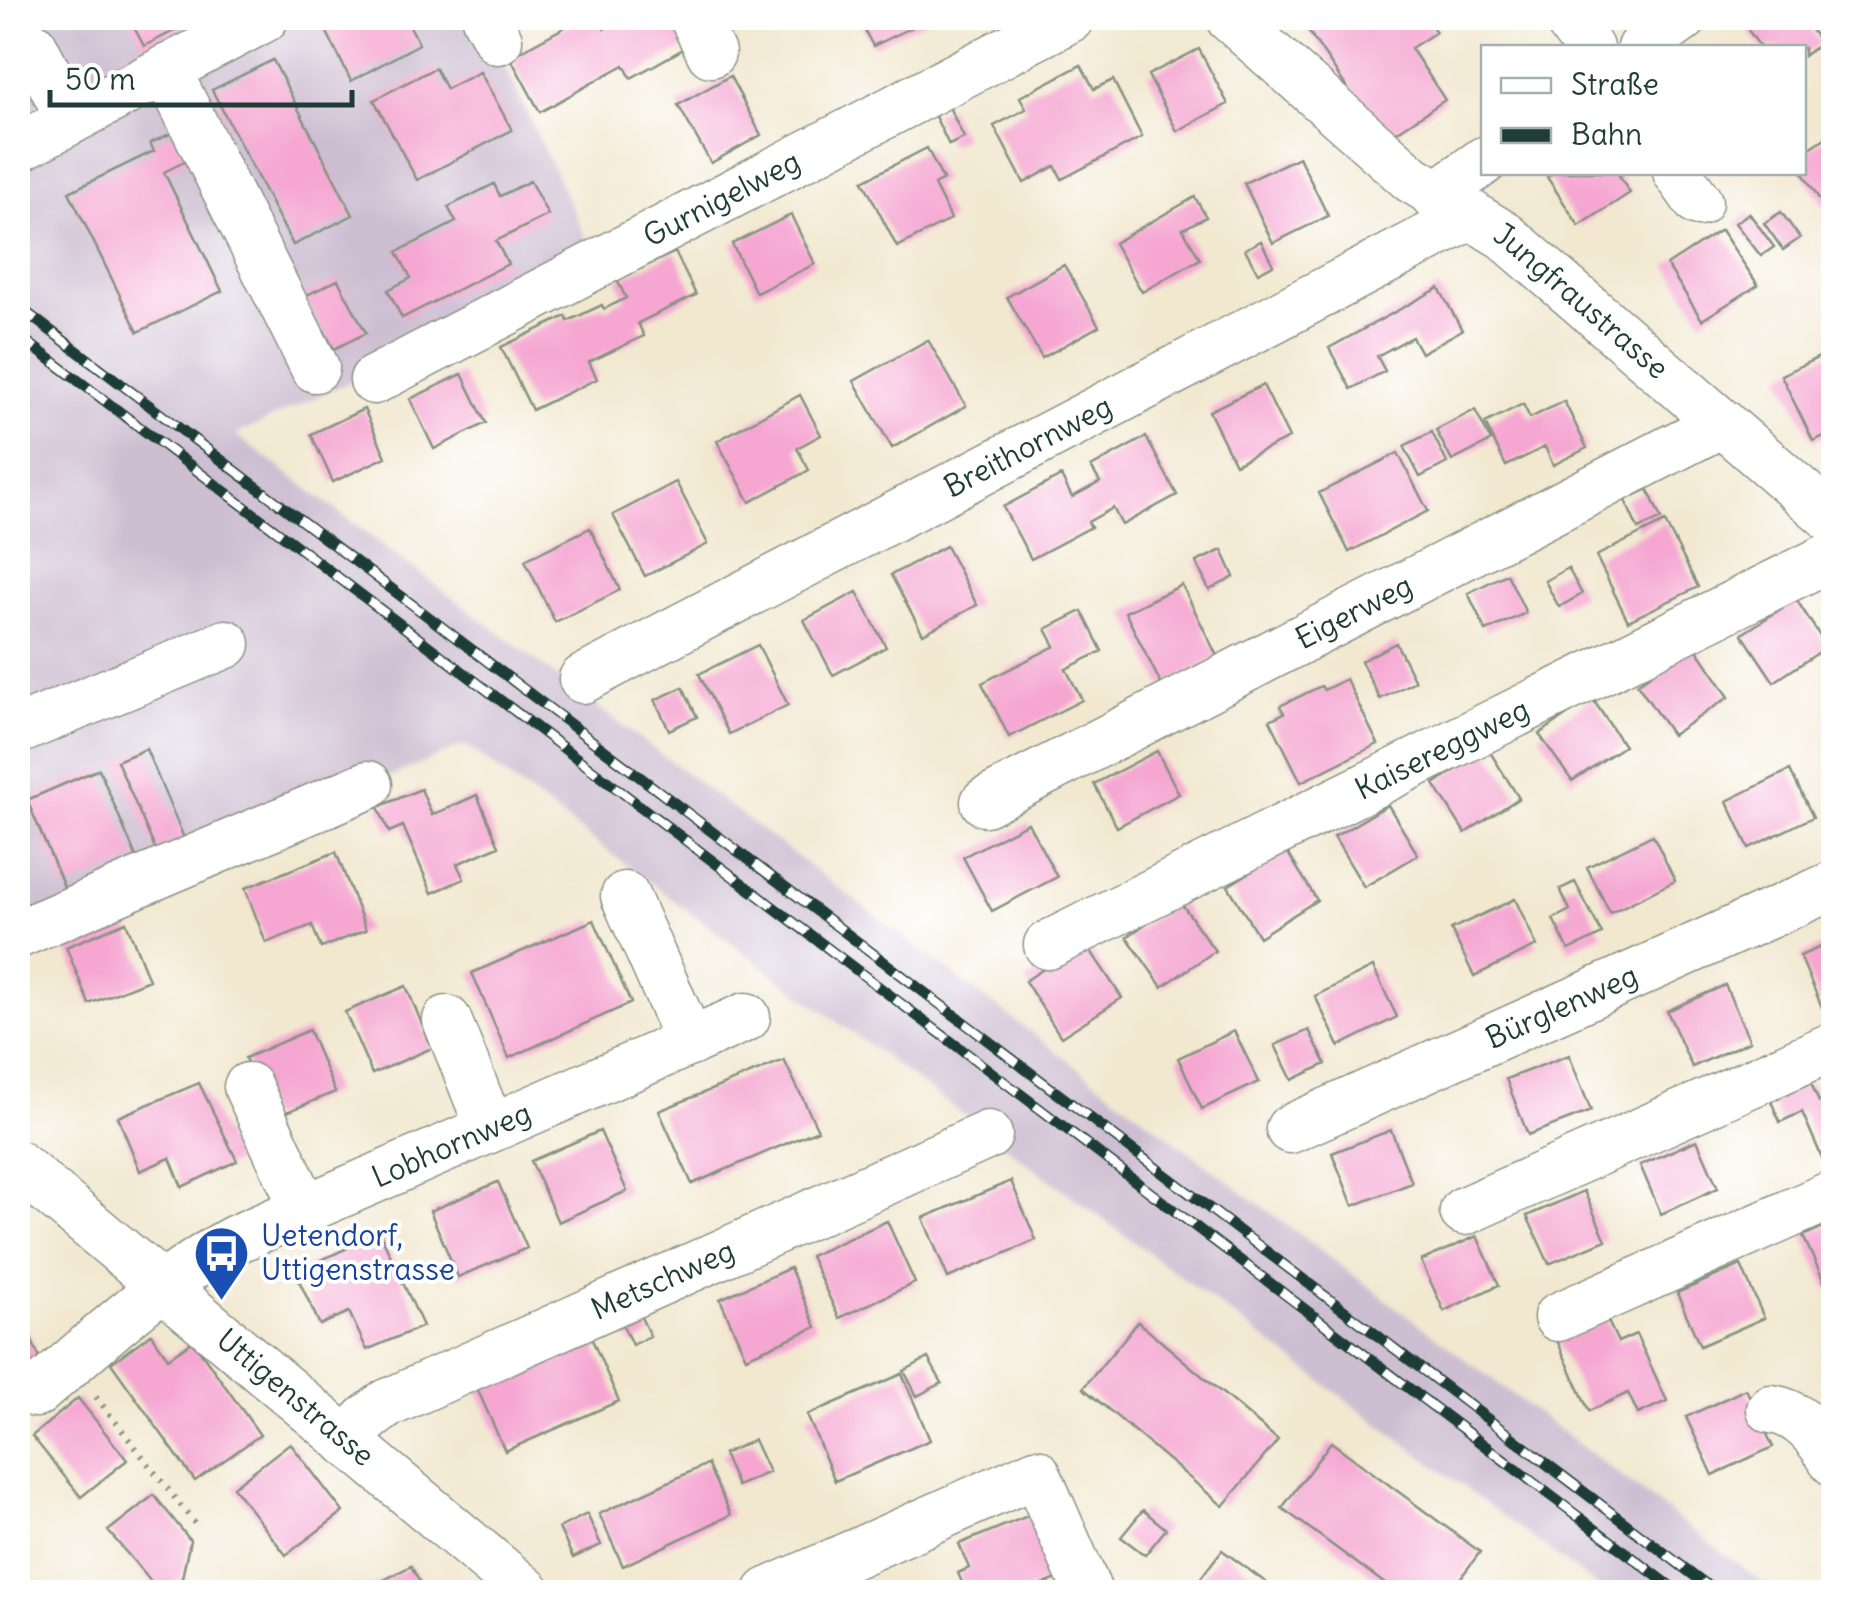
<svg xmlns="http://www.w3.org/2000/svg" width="1851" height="1610" font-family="Delius,sans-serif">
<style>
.industrial{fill:#cdbed2}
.building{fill:#f5a7d2}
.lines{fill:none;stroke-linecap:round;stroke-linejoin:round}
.minor-casing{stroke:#889282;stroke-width:51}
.path{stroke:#889282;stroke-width:6;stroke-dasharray:2.5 8;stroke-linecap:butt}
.minor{stroke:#fff;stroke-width:48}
.rail-casing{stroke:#1f3d34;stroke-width:11}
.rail{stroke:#fff;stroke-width:8;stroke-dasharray:22;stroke-linecap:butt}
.labels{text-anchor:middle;stroke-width:8;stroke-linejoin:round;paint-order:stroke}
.street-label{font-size:30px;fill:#1f3d34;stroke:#fff}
.transit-label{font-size:30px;fill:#164399;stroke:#fff;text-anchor:start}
</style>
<rect width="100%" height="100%" fill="#fff"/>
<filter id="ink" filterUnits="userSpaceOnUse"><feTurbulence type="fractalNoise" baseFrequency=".01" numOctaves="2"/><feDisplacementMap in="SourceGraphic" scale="20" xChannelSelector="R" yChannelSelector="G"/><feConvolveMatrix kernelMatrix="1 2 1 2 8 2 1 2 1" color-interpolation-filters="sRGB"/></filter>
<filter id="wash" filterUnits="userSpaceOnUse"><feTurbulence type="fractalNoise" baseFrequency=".0048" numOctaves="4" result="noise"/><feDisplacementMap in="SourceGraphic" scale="40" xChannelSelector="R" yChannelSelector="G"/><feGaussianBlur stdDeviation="2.25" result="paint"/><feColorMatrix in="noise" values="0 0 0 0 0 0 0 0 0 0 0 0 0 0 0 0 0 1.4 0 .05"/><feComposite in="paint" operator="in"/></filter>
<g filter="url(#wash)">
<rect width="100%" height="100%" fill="#f2e8d0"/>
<!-- industrial -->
<path class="industrial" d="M18 18H482L598 264 236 435 1775 1592H1605L465 745 18 934Z"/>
<g id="blocks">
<!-- building -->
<path class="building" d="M129 18H200L144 46Z
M320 18H406L419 44 351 81Z
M582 18H598L604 29 625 18H680L694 43 631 78 624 65 540 112 510 57Z
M858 18H931L873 46Z
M1317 18H1426L1436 32 1411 48 1445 100 1383 141 1305 26Z
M1766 18H1802L1821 43 1804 56V48H1761L1748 30Z
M1199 49 1228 104 1177 131 1148 75Z
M273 60 353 215 293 245 212 90Z
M1081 65 1094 89 1113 80 1142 137 1062 179 1055 166 1024 183 994 126 1026 109 1020 97Z
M435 68 446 89 480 72 512 130 417 180 374 100Z
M730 76 761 135 711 163 678 105Z
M949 107 964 138 949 145 934 114Z
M183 128 196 156 164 172 222 291 138 332 69 192 154 151 150 143Z
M1834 132V222L1802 172 1804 152Z
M927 148 943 180 934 185 951 219 897 247 863 181Z
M1299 157 1328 216 1273 243 1244 183Z
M1554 172H1625L1619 176 1630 193 1579 226 1547 177Z
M530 181 548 215 496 241 508 264 402 318 388 290 411 278 397 252 456 222 448 207 494 184 500 196Z
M1195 197 1206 217 1183 229 1200 259 1142 292 1114 243Z
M1781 212 1800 238 1783 250 1764 223Z
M1749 213 1774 247 1761 256 1735 223Z
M791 215 815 264 756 293 732 244Z
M1721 230 1758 285 1702 320 1667 265Z
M1261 241 1273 265 1258 273 1245 249Z
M675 252 696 295 638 323 644 336 589 362 597 379 532 410 501 347 566 316 568 321 602 305 604 309 626 298 617 280Z
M1064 265 1099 326 1042 358 1007 297Z
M338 280 366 333 334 349 305 296Z
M1439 288 1462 330 1421 353 1412 337 1377 356 1385 371 1351 389 1329 348Z
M928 340 966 406 892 448 854 381Z
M1834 350V432L1813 441 1781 375Z
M462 374 486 423 434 449 410 399Z
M1263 385 1289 438 1235 464 1209 411Z
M800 395 821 435 797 448 809 470 750 502 717 441Z
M1564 401 1587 448 1553 465 1545 447 1506 466 1485 423 1523 404 1530 418Z
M364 409 386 457 333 482 311 434Z
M1475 410 1491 441 1452 461 1436 430Z
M1432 432 1447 463 1420 477 1404 446Z
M1146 437 1177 495 1122 525 1113 508 1088 522 1091 527 1031 559 1003 507 1061 476 1072 497 1100 482 1091 467Z
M1398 453 1428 511 1349 552 1319 493Z
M676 482 708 544 645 576 613 515Z
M1648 489 1661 519 1638 529 1625 500Z
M1665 522 1698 587 1628 621 1596 556Z
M590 528 620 590 555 622 525 560Z
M946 546 977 605 923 634 891 575Z
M1222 550 1234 577 1209 590 1196 562Z
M1568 568 1582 594 1559 607 1545 581Z
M1507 574 1526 613 1486 631 1468 593Z
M1182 585 1218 658 1162 686 1125 612Z
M857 592 886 647 833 675 804 620Z
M1796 599 1827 647 1774 682 1742 634Z
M1082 611 1102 651 1066 669 1082 700 1009 737 982 683 1055 646 1046 629Z
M1396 643 1415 681 1380 699 1361 661Z
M758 645 788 705 729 734 699 674Z
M1694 645 1729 697 1672 735 1637 684Z
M1346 679 1378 744 1301 782 1270 720 1284 713 1280 706 1321 686 1324 690Z
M683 687 697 717 669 730 655 700Z
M1592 698 1624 746 1572 781 1539 734Z
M146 749 184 838 156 851 117 761Z
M1488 749 1519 798 1465 833 1434 784Z
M1157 751 1179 794 1117 827 1094 784Z
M99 769 137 859 65 889 27 800Z
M1790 770 1813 817 1749 848 1727 801Z
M421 789 432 815 477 795 499 846 457 864 464 879 432 893 403 826 389 832 378 807Z
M1388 805 1418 855 1364 887 1334 837Z
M1028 823 1057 877 992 911 963 857Z
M1653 835 1675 881 1610 913 1587 867Z
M1286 850 1317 900 1259 937 1228 886Z
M336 852 366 930 321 948 312 925 266 943 245 888Z
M1575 882 1602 934 1569 950 1553 919 1570 910 1560 889Z
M1515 899 1537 946 1474 976 1451 929Z
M1179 900 1215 951 1162 987 1127 937Z
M594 920 631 1003 509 1058 472 973Z
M126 922 149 980 89 1004 66 947Z
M1834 941V1017L1827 1019 1800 956Z
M1085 942 1122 998 1061 1037 1025 981Z
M1373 967 1397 1017 1339 1046 1315 996Z
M1725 985 1750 1041 1692 1067 1667 1011Z
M406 986 432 1048 372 1074 345 1012Z
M309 1030 335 1092 270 1119 245 1058Z
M1309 1030 1326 1064 1292 1080 1275 1045Z
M1234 1031 1259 1082 1202 1109 1178 1058Z
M1569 1055 1591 1111 1528 1135 1506 1079Z
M784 1060 818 1130 692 1184 659 1111Z
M199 1083 237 1161 182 1187 170 1158 140 1171 118 1117Z
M1811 1083 1819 1102 1834 1096V1155L1823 1160 1802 1112 1780 1122 1771 1101Z
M1391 1130 1412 1183 1353 1206 1332 1153Z
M600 1131 627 1191 558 1222 531 1161Z
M1697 1140 1718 1188 1661 1214 1640 1165Z
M1011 1181 1036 1240 948 1278 923 1218Z
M498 1182 527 1248 458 1277 430 1211Z
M1584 1191 1606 1240 1549 1264 1527 1216Z
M887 1221 915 1283 839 1318 810 1256Z
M1834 1222V1288L1828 1290 1803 1236Z
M380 1233 423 1326 367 1350 349 1312 320 1325 295 1272Z
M1477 1236 1499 1285 1444 1311 1421 1261Z
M1741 1265 1764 1318 1700 1346 1677 1293Z
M790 1268 816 1327 746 1357 720 1299Z
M637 1309 650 1336 632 1345 619 1317Z
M18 1310 42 1363 18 1374Z
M1605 1315 1618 1342 1636 1334 1667 1401 1638 1414 1628 1393 1589 1411 1556 1338Z
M1138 1322 1278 1440 1223 1506 1083 1388Z
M151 1334 168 1358 193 1341 260 1435 195 1481 111 1363Z
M590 1335 619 1401 505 1451 476 1386Z
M928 1358 942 1383 917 1396 904 1371Z
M902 1374 930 1440 835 1481 807 1415Z
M1746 1389 1773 1447 1713 1475 1686 1417Z
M78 1398 127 1460 81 1497 32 1436Z
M754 1440 769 1472 737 1486 723 1454Z
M1331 1442 1480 1552 1450 1592H1396L1282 1508Z
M290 1443 343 1512 286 1555 233 1487Z
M707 1464 731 1515 623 1566 599 1514Z
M154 1495 190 1540 182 1578 160 1592 108 1531Z
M1143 1510 1166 1529 1145 1555 1121 1537Z
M587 1514 601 1545 573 1558 559 1528Z
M1030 1515 1057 1579 1024 1592H966L958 1573 969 1568 959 1544Z
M1222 1550 1279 1592H1190Z
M411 1566 425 1592H344L358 1585 361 1592Z"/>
</g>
</g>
<g filter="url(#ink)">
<use href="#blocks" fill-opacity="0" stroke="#889282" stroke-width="2.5"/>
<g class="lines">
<defs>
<g id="minor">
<path d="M486 18 498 40"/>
<path d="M694 18 711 53"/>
<path id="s1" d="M1230 18 1412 179 1505 236 1834 520"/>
<path d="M1567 18 1589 48"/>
<path d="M33 46 71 120"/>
<path d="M1641 48 1683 18"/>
<path d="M166 69 315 368"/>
<path d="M18 148 264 18"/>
<path d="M1677 172 1698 202"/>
<path d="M1435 196 1484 161"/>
<path id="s2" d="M374 380 1070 18"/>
<path id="s3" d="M583 679 1472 215"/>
<path d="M18 730 226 644"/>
<path id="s4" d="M985 802 1722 423"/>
<path d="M625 896 690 1042"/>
<path d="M18 934 368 785"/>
<path id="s5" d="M1048 945 1834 555"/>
<path d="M447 1020 490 1128"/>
<path d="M248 1087 304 1208"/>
<path id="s6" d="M1290 1129 1834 885"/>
<path id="s7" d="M18 1165 527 1592"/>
<path d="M1464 1211 1834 1046"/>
<path d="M1558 1317 1834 1194"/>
<path id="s8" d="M36 1393C98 1340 162 1279 234 1240L746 1017"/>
<path d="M1771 1409C1801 1413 1819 1437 1834 1462"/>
<path id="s9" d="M346 1441 368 1418 388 1403 988 1135"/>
<path d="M768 1592 1036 1473 1088 1592"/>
</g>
</defs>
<!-- minor casing -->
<use href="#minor" class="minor-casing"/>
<!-- path -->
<path class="path" d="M96 1397 196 1525"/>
<!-- minor -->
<use href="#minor" class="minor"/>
<defs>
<path id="rail" d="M18 306 1716 1592
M18 335 1678 1592"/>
</defs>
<!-- rail casing -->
<use href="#rail" class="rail-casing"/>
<!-- rail -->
<use href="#rail" class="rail"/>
</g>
</g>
<!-- icons -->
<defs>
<symbol id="bus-pin" viewBox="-11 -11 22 30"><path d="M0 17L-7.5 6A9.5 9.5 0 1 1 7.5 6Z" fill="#1a4fb4" stroke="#fff"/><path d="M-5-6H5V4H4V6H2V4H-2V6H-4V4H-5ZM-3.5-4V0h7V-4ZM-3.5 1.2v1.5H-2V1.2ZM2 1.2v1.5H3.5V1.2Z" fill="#fff"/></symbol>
</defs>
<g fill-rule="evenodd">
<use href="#bus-pin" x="190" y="1222" width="63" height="86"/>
</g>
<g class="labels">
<!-- street labels -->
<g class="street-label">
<text dy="10" stroke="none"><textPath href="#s2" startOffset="392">Gurnigelweg</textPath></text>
<text dy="10" stroke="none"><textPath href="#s1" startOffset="452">Jungfraustrasse</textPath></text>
<text dy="10" stroke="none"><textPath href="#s3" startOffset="502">Breithornweg</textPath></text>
<text dy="10" stroke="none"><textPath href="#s4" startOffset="415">Eigerweg</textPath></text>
<text dy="10" stroke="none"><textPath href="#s5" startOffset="440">Kaisereggweg</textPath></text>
<text dy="10" stroke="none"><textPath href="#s6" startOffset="298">Bürglenweg</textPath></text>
<text dy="10" stroke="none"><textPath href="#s8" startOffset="488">Lobhornweg</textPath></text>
<text dy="10" stroke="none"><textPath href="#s9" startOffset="358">Metschweg</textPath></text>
<text dy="10" stroke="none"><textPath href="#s7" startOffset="362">Uttigenstrasse</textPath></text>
</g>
<!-- transit labels -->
<g class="transit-label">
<text x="261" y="1246">Uetendorf,<tspan x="261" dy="34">Uttigenstrasse</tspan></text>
</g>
</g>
<!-- margin -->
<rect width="1851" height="1610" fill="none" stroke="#fff" stroke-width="60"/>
<!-- legend -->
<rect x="1481" y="45" width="325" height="130" fill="#ffffff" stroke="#a5b1ae" stroke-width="2.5"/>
<rect x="1501" y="78" width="50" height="15" fill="#ffffff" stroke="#a5b1ae" stroke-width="2.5"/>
<text x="1571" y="95" font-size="30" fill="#1f3d34">Straße</text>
<rect x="1501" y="128" width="50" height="15" fill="#1f3d34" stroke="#a5b1ae" stroke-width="2.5"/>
<text x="1571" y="145" font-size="30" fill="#1f3d34">Bahn</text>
<!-- scale -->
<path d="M50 90v15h302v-15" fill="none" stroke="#1f3d34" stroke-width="5"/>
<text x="65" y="90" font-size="30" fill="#1f3d34" stroke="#ffffff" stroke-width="8" paint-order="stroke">50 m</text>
</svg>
